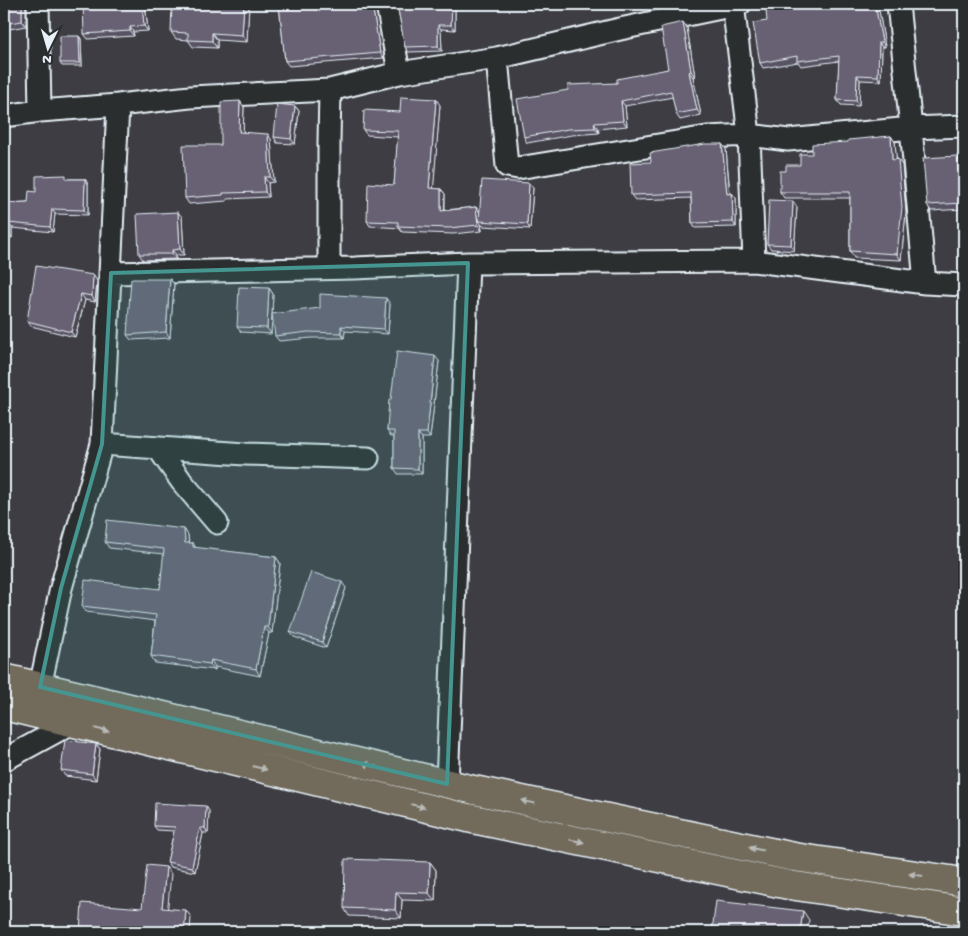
<svg xmlns="http://www.w3.org/2000/svg" width="968" height="936" font-family="'Gochi Hand',sans-serif">
<style>
.lines{fill:none;stroke-linecap:round;stroke-linejoin:round}
.street-casing{stroke:#e8f1f8;stroke-width:25}
.primary-casing{stroke:#e8f1f8;stroke-width:31}
.street{stroke:#2a2d2e;stroke-width:21}
.primary{stroke:#726b5a;stroke-width:28}
.wall{fill:#595363;stroke:#e8f1f8}
.shaded-wall{fill:#494450;stroke:#e8f1f8}
.building{fill:#686173;stroke:#e8f1f8}
.oneway{fill:#b9bbb9}
.marked{fill:#459590;fill-opacity:0.2;stroke:#459590;stroke-width:4;stroke-linejoin:round}
</style>
<rect width="100%" height="100%" fill="#3d3d43"/>
<filter id="ink" filterUnits="userSpaceOnUse"><feTurbulence type="fractalNoise" baseFrequency=".02" numOctaves="2"/><feDisplacementMap in="SourceGraphic" scale="10" xChannelSelector="R" yChannelSelector="G"/><feConvolveMatrix kernelMatrix="1 2 1 2 8 2 1 2 1" color-interpolation-filters="sRGB"/></filter>
<g filter="url(#ink)">
<g class="lines">
<defs>
<path id="street" d="M38 4 40 111
M733 4 749 135 754 261
M898 4 911 128 925 283
M497 58 507 166 518 168 707 137 749 135 788 140 911 128 964 126
M399 73 497 58 620 29 740 4
M118 105 190 97 330 90
M4 116 40 111 118 105 102 444 61 588 40 687
M329 268V143L330 90 399 73 387 4
M111 273 355 268 468 263 754 261 925 283 964 285
M102 444 245 454 368 458
M158 448 182 482 217 523
M4 760 72 723
M447 784 468 263"/>
<path id="primary" d="M4 678 474 790 794 857 964 882
M4 706 468 818 789 885 964 911"/>
</defs>
<!-- street casing -->
<use href="#street" class="street-casing"/>
<!-- primary casing -->
<use href="#primary" class="primary-casing"/>
<!-- street -->
<use href="#street" class="street"/>
<!-- primary -->
<use href="#primary" class="primary"/>
</g>
<!-- wall -->
<path class="wall" d="M16 4H23L26 8V26L4 30V5Z
M145 4 148 31 133 32 134 36 88 39 84 34Z
M249 4 247 42 217 40V48L193 47 188 40 176 39 171 32Z
M279 4H375L384 58 289 66 285 61Z
M397 4H455V30L441 29 442 51 408 52 405 47Z
M821 4 822 5 831 4H878L885 47H882L881 81 860 80 859 106 841 105 837 100 839 61 801 66 798 62 763 68 760 63 767 21Z
M687 28 695 77H693L701 115 680 120 676 114 673 97 625 106 627 126 598 129 599 133 572 135 527 143 524 137 568 90 617 83 668 69Z
M79 36 81 39 82 66H62L60 63Z
M240 101 244 107 243 132 271 139 274 182 268 183 269 197 227 199V201L189 204 185 198 221 145Z
M440 105 433 189H441L445 194V210L476 207 480 212 533 188 530 229 483 226 481 224 482 231 453 234 402 232 399 228 370 226 367 221 394 185 398 137 367 135 363 130 400 112Z
M295 106 299 111 295 144 277 143 274 137Z
M891 136 895 142 896 159H898L902 165 906 213 901 260 854 258 850 251V198H784L780 192 786 171 800 165 848 142Z
M722 144 726 149 730 193 736 198V227L695 228 692 223 691 198 635 200 631 195 651 162Z
M958 156 961 162 962 170H964V209L931 211 927 205Z
M69 179H85L88 184V215L55 214 53 232 12 228V238H4V203L28 202 36 192Z
M793 201 797 207 794 251 771 249 767 244Z
M182 217 184 255H176V259L143 260 139 254Z
M93 275 97 281 95 302 85 300 75 337 31 326 27 321Z
M170 279 174 284 170 338 131 340 127 335Z
M269 288 273 294 271 334 241 332 237 327Z
M390 304 388 334 345 331 344 338H312L279 341 275 336 320 308Z
M439 361 430 438H422V474H398L394 468V436H391L387 431 391 399Z
M184 529 188 535 189 543H193L196 548 276 557 280 563 272 633H269L260 676 215 667V670L155 663 151 656 155 621 86 612 82 606 160 589 164 554 109 548 105 542Z
M346 588 326 648 294 637 290 632Z
M96 744 100 749 96 780 65 776 61 770Z
M209 811 208 833H203L195 872 170 867 167 862 174 831 157 830 154 826Z
M430 862 436 870 435 901 402 900 401 918 349 916 344 908Z"/>
<!-- shaded-wall -->
<path class="shaded-wall" d="M22 4 26 8V26L22 21Z
M142 4H145L148 31 144 26Z
M244 4H249L247 42 242 35Z
M372 4H375L384 58 380 53Z
M452 4H455V30L451 25Z
M875 4H878L885 47 882 42Z
M683 22 687 28 695 77 691 71Z
M438 25 441 29 442 51 438 46Z
M130 27 133 32 134 36 130 31Z
M212 33 217 40V48L212 41Z
M79 36 81 39 82 66 80 63Z
M879 42 882 47 881 81 878 76Z
M689 72 693 77 701 115 697 110Z
M857 75 860 80 859 106 856 101Z
M436 99 440 105 433 194 429 188Z
M240 101 244 107 243 137 239 132Z
M621 101 625 106 627 126 623 121Z
M295 106 299 111 295 144 291 139Z
M594 123 598 129 599 133 595 128Z
M4 128 6 131 5 172 4 171Z
M268 134 271 139 274 182 270 177Z
M891 136 895 142 897 166 892 160Z
M722 144 726 149 730 199 727 194Z
M958 156 961 162 962 175 958 170Z
M898 159 902 165 906 213 901 260 897 254Z
M264 177 268 183 269 197 265 192Z
M85 179 88 184V215L84 210Z
M529 183 533 188 530 229 527 224Z
M441 189 445 194 444 216 441 211Z
M732 193 736 198V227L733 222Z
M793 201 797 207 794 251 791 245Z
M476 207 480 213 479 221 481 224 482 231 478 225Z
M52 209 55 214 53 232 50 227Z
M178 212 182 217 184 255 180 249Z
M8 223 12 228V238L8 233Z
M172 250 176 255V259L172 254Z
M93 275 97 281 95 302 92 296Z
M170 279 174 284 170 338 166 332Z
M269 288 273 294 271 334 267 328Z
M81 294 85 300 75 337 71 332Z
M386 298 390 304 388 334 384 329Z
M341 326 345 331 344 338 341 333Z
M435 356 439 361 430 438 427 433Z
M418 433 422 438V474L418 469Z
M184 529 188 535 189 549 185 543Z
M276 557 280 563 272 633 268 627Z
M342 582 346 588 326 648 322 642Z
M264 627 269 633 260 676 256 669Z
M211 660 215 667V670L210 664Z
M96 744 100 749 96 780 92 774Z
M7 788 11 794 4 862V822Z
M206 806 209 811 208 833 205 828Z
M200 828 203 833 195 872 192 867Z
M430 862 436 870 435 901 429 893Z
M166 867 171 874 167 915 162 908Z
M396 892 402 900 401 918 395 910Z
M186 910 191 917 190 932H184Z
M803 911 809 920 807 932H800Z"/>
<!-- building -->
<path class="building" d="M16 4H22V21L4 24V5Z
M83 4H142L144 26 130 27V31L84 34Z
M172 4H244L242 35 212 33V41L188 40V33L171 32Z
M279 4H372L380 53 285 61Z
M397 4H452L451 25H438V46L405 47Z
M820 4H821V5L831 4H875L882 42H879L878 76 857 75 856 101 837 100 839 56 797 61V56L760 63 753 23 767 21 766 11Z
M683 22 691 71 689 72 697 110 676 114 671 91 621 101 623 121 594 123 595 128 568 129 524 137 517 99 568 90V85L617 83V79L668 69 661 27Z
M60 36H79L80 63H60Z
M401 97 436 99 429 188 441 189V211L476 207 478 225 449 228 398 226V222L367 221 368 183 394 185 398 131 363 130 364 110 400 112Z
M240 101 239 132 268 134 270 177H264L265 192 223 193V195L185 198 183 145H221V102Z
M277 104 295 106 291 139 274 137Z
M891 136 892 160 898 159 902 207 897 254 850 251V192H780V171H786V165H800V154H812V144L848 142V140Z
M705 144H722L727 194 732 193 733 222 692 223 691 193 631 195 630 163 651 162 650 153Z
M958 156V170H964V203L927 205 923 158Z
M66 175V179H85L84 210 52 209 50 227 8 223V233H4V203L28 202 29 191 36 192V176Z
M482 180 529 183 527 224 479 221Z
M769 200 793 201 791 245 767 244Z
M178 212 180 249 172 250V254H139L137 214Z
M36 266 93 275 92 296 81 294 71 332 27 321Z
M131 279H170L166 332 127 335Z
M239 287 269 288 267 328 237 327Z
M320 294 386 298 384 329 341 326V333L308 332 275 336 272 314 320 308Z
M397 351 435 356 427 433H418V469L394 468V431H387L389 399H391Z
M107 520 184 529 185 543H193V547L276 557 268 627H264L256 669 211 660 210 664 151 656 156 615 82 606 85 580 160 589 164 549 105 542Z
M311 572 342 582 322 642 290 632Z
M65 740 96 744 92 774 61 770Z
M4 788H7L4 822Z
M155 803 206 806 205 828H200L192 867 167 862 175 827 154 826Z
M345 859 430 862 429 893 396 892 395 910 344 908Z
M147 865 166 867 162 908 186 910 184 932H80L82 903 142 908Z
M716 901 803 911 800 932H727L712 931Z"/>
<!-- one-way arrows -->
<defs><path id="oneway-solid" d="M-6-.8H1V-3.2L6.5 0L1 3.2V.8H-6Z" transform="scale(1.25)"/></defs>
<g class="oneway">
<use href="#oneway-solid" transform="translate(102 730) rotate(14)"/>
<use href="#oneway-solid" transform="translate(370 765) rotate(-166)"/>
<use href="#oneway-solid" transform="translate(260 768) rotate(14)"/>
<use href="#oneway-solid" transform="translate(528 802) rotate(-168)"/>
<use href="#oneway-solid" transform="translate(418 806) rotate(14)"/>
<use href="#oneway-solid" transform="translate(577 841) rotate(12)"/>
<use href="#oneway-solid" transform="translate(756 849) rotate(-168)"/>
<use href="#oneway-solid" transform="translate(916 875) rotate(-172)"/>
</g>
</g>
<!-- marked area -->
<path class="marked" d="M468 263 447 784 40 687 61 588 102 444 111 273Z"/>
<!-- margin -->
<rect width="968" height="936" fill="none" stroke="#2a2d2e" stroke-width="20"/>
<rect x="10" y="10" width="948" height="916" fill="none" stroke="#e8f1f8" stroke-width="2" filter="url(#ink)"/>
<!-- north arrow -->
<g transform="translate(48 48) rotate(185)" stroke="#2a2d2e" stroke-width="4" paint-order="stroke">
<path d="M0-4L9 19L0 12L-9 19Z" fill="#e8f1f8"/>
<text y="-8" font-size="14" font-weight="bold" text-anchor="middle" fill="#e8f1f8">N</text>
</g>
</svg>
